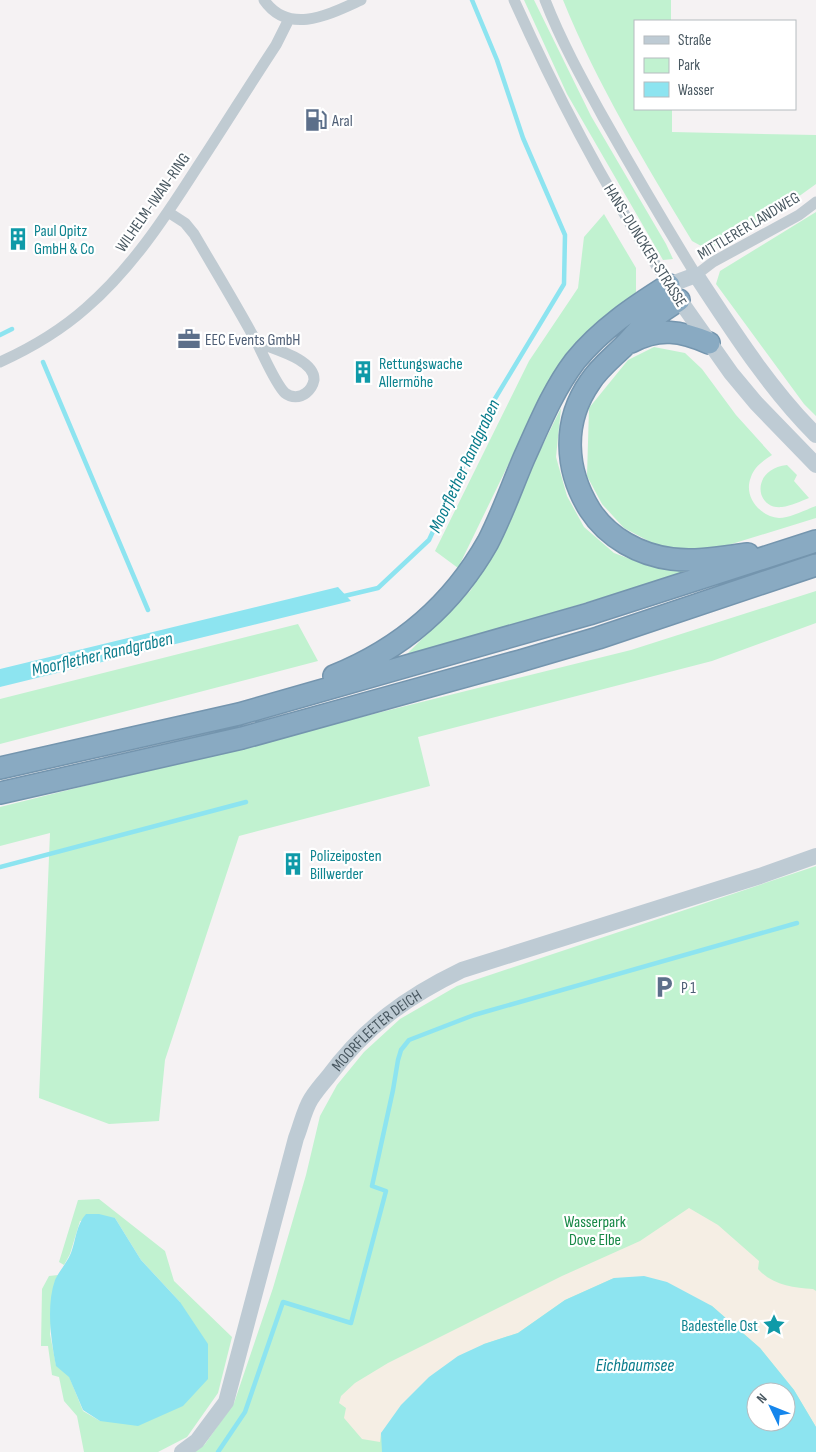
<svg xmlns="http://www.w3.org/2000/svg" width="816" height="1452" font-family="'Sofia Sans Condensed',sans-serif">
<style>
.green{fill:#c1f2d0;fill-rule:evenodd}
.sand{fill:#f5eee4}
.water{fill:#8de4f0;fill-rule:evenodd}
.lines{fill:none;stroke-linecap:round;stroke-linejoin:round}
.stream{stroke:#8de4f0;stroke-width:4.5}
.highway-casing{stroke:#7495ae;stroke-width:24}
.street{stroke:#c0cbd2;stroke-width:11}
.secondary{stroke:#becbd4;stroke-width:16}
.highway{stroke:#89aac2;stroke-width:21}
.labels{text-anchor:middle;stroke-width:4.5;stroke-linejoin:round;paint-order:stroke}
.service-label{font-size:16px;fill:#4e5e75;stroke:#fff;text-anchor:start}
.street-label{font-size:16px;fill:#495861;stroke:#fff}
.culture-label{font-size:16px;fill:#0d838f;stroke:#fff;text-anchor:start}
.park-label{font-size:16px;fill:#158744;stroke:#fff}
.water-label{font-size:18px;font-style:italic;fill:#0a7c8c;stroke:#fff}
</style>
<rect width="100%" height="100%" fill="#f5f2f3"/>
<!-- green -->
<path class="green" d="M524 0H534L591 116 666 244 673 259 663 260 567 94Z
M563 0H671V21H635V109H672V132L816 135V184L798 197 718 245 703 247 692 241C645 163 597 84 563 0Z
M816 212V416L804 404 716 284 720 271Z
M604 214 636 268V292L578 343 542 395 458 568 435 551 529 361 578 288 584 237Z
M654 347 685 353 702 369 736 415 772 455C764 460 754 467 751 477 743 496 759 516 779 518 790 518 805 510 816 506V518L709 551 658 546 624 528 602 504 587 476 589 408 628 360Z
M561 408 556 457 567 496 584 527 614 553 649 566 687 572 403 658 471 590Z
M787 465 797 475 794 481 809 498C801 501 791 506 782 507 755 510 750 469 787 465Z
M816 591V623L712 661 418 737 430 786 239 836 165 1060 159 1121 109 1124 39 1098 50 833 0 846V807L631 650Z
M298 624 318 661 0 744V699Z
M816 866V1452H195L205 1444 234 1403 273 1288 306 1175 320 1116 337 1085 364 1052 400 1019 457 986ZM756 1392H786V1422H756Z
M99 1199 165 1251 174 1281 232 1337 218 1393 187 1437 158 1452H84L77 1416 64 1401 59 1377 52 1375 48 1346H41L42 1289 49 1276 58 1275 55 1281 50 1334 56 1365 69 1376 83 1411 100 1421 180 1302 141 1260 115 1218 80 1221 70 1254 64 1265 59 1262 78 1200Z"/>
<!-- sand -->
<path class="sand" d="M689 1208 718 1225 759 1261 758 1269C772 1285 793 1288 813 1289L816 1291V1427L794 1390 760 1348 712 1306 614 1278 565 1300 518 1333 484 1344 381 1433 380 1442 362 1439 344 1418 346 1408 339 1403 341 1396 355 1383 388 1363 562 1276 640 1241Z"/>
<!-- water -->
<path class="water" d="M338 587 351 601 0 687V669Z
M86 1214H99L115 1218 141 1260 180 1302 208 1344V1379L183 1406 138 1426 100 1421 83 1410 69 1377 56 1366C51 1340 46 1306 55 1280 59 1271 67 1263 71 1253 76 1240 76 1225 86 1214Z
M644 1276 667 1282 712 1306 760 1348 794 1390 816 1427V1452H382L381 1433 401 1405 429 1377 458 1356 484 1344 518 1333 565 1300 614 1278ZM756 1392H786V1422H756Z"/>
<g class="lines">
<!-- stream -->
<path class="stream" d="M0 335 12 329
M43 362 148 610
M340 597 378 588 429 540 493 402 564 284 565 235 523 138 497 60 472 0
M0 867 246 802
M218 1452 245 1412 283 1302 351 1323 386 1191 372 1186 393 1090 398 1060 401 1050 409 1040 474 1015 797 923"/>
<defs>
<path id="highway" d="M679 300C667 308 655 315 645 325 637 331 631 339 624 346 612 358 599 368 590 382 562 422 565 470 590 510 608 538 640 555 672 559 697 562 723 557 748 554
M631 342C660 327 681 331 709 343
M334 676C401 649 453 604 488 542 502 515 512 486 524 458 539 425 553 390 575 361 601 329 634 307 669 285
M0 768 239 714 589 614 816 541
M0 793 242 738 520 661 598 638 816 565"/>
</defs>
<!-- highway casing -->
<use href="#highway" class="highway-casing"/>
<!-- street -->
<path class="street" d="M264 0C289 36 330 14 361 0
M514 0C558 98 609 195 669 285
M545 0C561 41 582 79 603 117 633 170 664 223 696 275L713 262 799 215 816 202
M168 212 185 223 194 234C215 270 237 306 257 343 264 356 275 383 285 393 291 398 300 398 306 393 310 390 313 385 314 380 315 359 273 349 257 342
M0 362C31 348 60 331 86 308 131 269 164 219 196 169 223 128 249 86 276 45L289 19"/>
<!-- secondary -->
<g class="secondary">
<path d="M696 275 669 285 731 373 756 403 816 465"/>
<path d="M696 275C733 331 769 388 816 435"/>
<path id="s1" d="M182 1452 197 1441 226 1402 296 1138C301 1126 304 1110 311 1099 316 1091 322 1084 328 1077 365 1027 406 997 462 970L760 876 816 856"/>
</g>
<!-- highway -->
<use href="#highway" class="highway"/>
</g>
<!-- icons -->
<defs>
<symbol id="fuel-bare" viewBox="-9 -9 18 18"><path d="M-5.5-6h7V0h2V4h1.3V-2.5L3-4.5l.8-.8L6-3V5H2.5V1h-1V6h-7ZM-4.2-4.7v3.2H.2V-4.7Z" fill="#5c6f8a" stroke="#fff" stroke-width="2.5" paint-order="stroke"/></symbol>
<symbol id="building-bare" viewBox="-9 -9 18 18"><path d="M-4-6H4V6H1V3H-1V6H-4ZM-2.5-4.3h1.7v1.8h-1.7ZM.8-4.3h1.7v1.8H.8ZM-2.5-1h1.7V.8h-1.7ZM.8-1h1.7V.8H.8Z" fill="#0f9aa8" stroke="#fff" stroke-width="2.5" paint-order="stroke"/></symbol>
<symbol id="office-bare" viewBox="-9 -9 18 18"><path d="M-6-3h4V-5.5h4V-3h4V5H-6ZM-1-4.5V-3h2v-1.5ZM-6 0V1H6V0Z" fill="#5c6f8a" stroke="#fff" stroke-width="2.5" paint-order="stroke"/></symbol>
<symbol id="parking-bare" viewBox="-9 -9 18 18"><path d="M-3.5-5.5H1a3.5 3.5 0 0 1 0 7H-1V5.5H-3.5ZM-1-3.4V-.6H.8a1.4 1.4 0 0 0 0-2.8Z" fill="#5c6f8a" stroke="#fff" stroke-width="2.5" paint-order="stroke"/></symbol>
<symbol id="sight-bare" viewBox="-9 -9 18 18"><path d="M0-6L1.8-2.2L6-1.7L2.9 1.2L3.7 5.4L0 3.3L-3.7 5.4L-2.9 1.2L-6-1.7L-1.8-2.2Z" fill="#0f9aa8" stroke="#fff" stroke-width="2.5" paint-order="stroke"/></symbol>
</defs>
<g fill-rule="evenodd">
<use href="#fuel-bare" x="300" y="104" width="32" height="32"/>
<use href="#building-bare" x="2" y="223" width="32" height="32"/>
<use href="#office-bare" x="173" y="323" width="32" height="32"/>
<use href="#building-bare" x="347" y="356" width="32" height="32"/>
<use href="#building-bare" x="277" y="848" width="32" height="32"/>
<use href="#parking-bare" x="648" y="971" width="32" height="32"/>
<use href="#sight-bare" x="758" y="1309" width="32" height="32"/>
</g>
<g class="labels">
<!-- service labels -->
<g class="service-label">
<text x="332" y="126">Aral</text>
<text x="205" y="345">EEC Events GmbH</text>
<text x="681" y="993">P 1</text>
</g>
<!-- street labels -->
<g class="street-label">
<text transform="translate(152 202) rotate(-55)" y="6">WILHELM-IWAN-RING</text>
<text transform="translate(748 225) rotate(-31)" y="6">MITTLERER LANDWEG</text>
<text transform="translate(646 245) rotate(58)" y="6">HANS-DUNCKER-STRASSE</text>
<text dy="6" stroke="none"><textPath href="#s1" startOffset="478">MOORFLEETER DEICH</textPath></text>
</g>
<!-- culture labels -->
<g class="culture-label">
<text x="34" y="236">Paul Opitz<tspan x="34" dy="18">GmbH &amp; Co</tspan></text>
<text x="379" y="369">Rettungswache<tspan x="379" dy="18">Allermöhe</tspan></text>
<text x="310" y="861">Polizeiposten<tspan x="310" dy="18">Billwerder</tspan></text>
<text x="758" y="1331" text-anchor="end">Badestelle Ost</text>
</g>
<!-- park labels -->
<g class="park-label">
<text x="595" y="1227">Wasserpark<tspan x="595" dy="18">Dove Elbe</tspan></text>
</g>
<!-- water labels -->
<g class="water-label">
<text transform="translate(464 466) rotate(-65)" y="6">Moorflether Randgraben</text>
<text transform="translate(102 654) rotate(-13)" y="6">Moorflether Randgraben</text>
<text x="635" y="1371">Eichbaumsee</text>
</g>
</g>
<!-- legend -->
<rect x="634" y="20" width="162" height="90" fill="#ffffff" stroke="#b6bcc0"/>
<rect x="644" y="36" width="25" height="8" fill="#becbd4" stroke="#b6bcc0"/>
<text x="678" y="45" font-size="15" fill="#495861">Straße</text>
<rect x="644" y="58" width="25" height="15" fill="#c1f2d0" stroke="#b6bcc0"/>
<text x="678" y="70" font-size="15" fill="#495861">Park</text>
<rect x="644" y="82" width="25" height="15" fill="#8de4f0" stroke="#b6bcc0"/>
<text x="678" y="95" font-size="15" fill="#495861">Wasser</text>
<!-- north arrow -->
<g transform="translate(771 1407) rotate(313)"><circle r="24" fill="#ffffff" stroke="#b6bcc0"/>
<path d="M0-4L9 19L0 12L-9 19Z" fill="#1586ec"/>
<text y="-8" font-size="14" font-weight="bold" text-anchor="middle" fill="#495861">N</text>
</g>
</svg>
